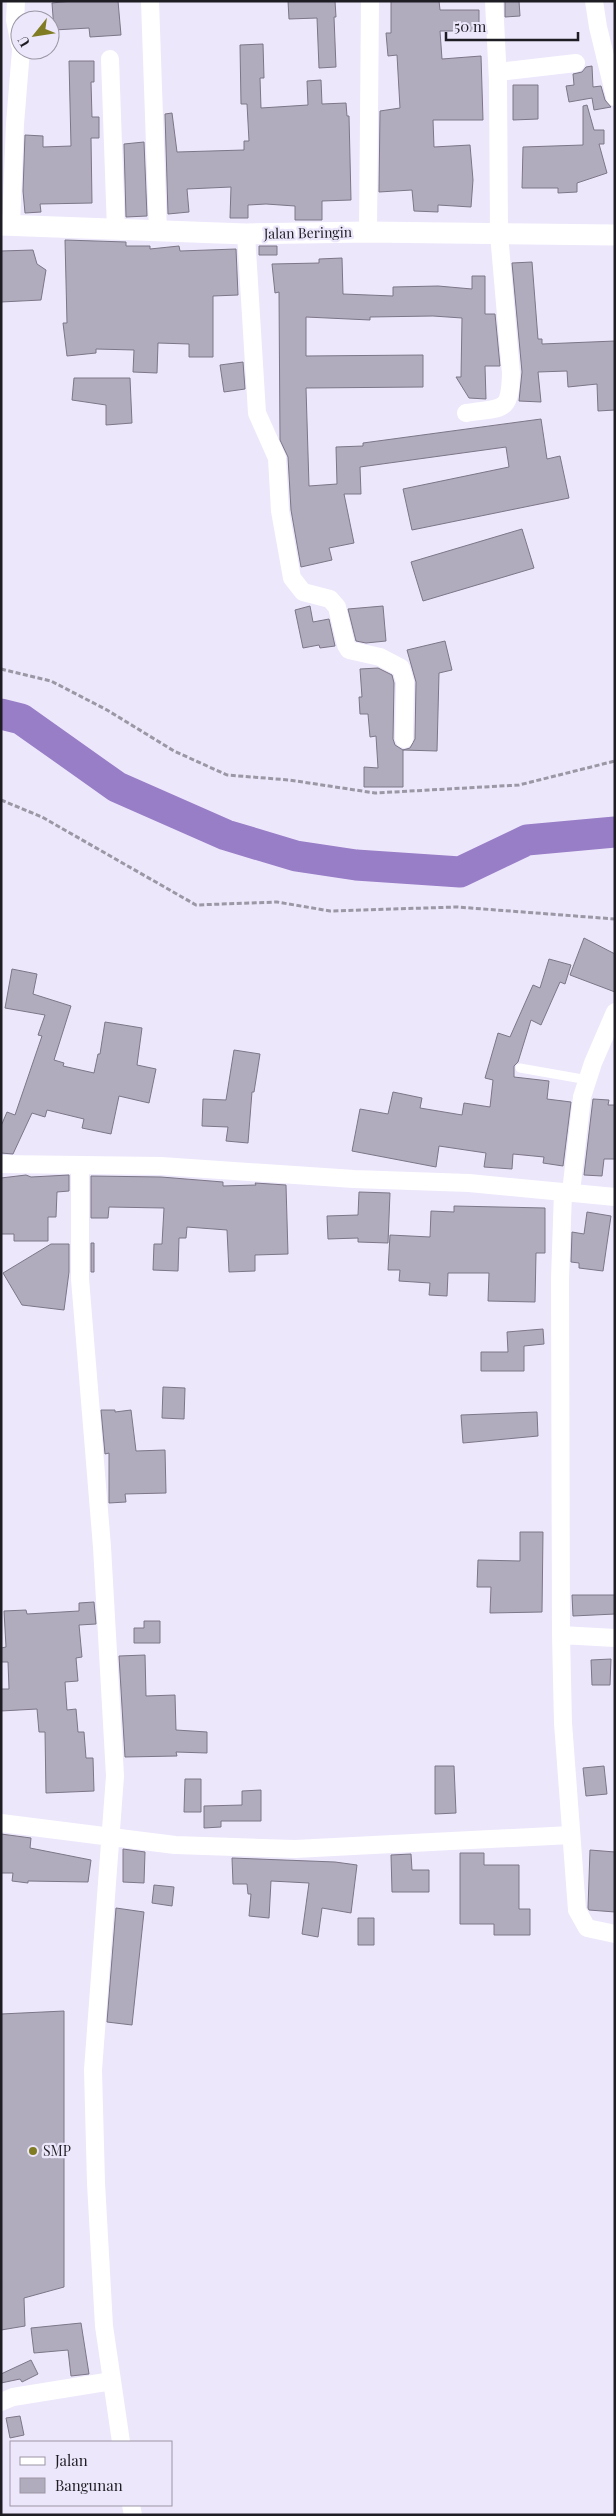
<svg xmlns="http://www.w3.org/2000/svg" width="616" height="2516" font-family="'Playfair Display',serif">
<style>
.lines{fill:none;stroke-linecap:round;stroke-linejoin:round}
.river{stroke:#987dc7;stroke-width:31}
.building{fill:#b0abbd;stroke:#7c7688}
.path{stroke:#9b97a5;stroke-width:3;stroke-dasharray:5 2.5;stroke-linecap:butt}
.service{stroke:#fff;stroke-width:9}
.minor{stroke:#fff;stroke-width:18}
.tertiary{stroke:#fff;stroke-width:21}
.poi-dot{fill:#807c24;stroke:#ede7fb;stroke-width:2}
.labels{text-anchor:middle;stroke-width:4.5;stroke-linejoin:round;paint-order:stroke}
.street-label{font-size:14px;fill:#1f1d24;stroke:#ede7fb}
.poi-label{font-size:14px;fill:#1f1d24;stroke:#ede7fb;text-anchor:start}
</style>
<rect width="100%" height="100%" fill="#ede7fb"/>
<g class="lines">
<!-- river -->
<path class="river" d="M1 714 21 719 117 787 226 835 296 856 356 865 460 872 527 840 615 832"/>
</g>
<!-- building -->
<path class="building" d="M72 1H118L121 35 90 37 89 28 54 30 52 3Z
M288 1H335L336 17H334L336 67 319 68 317 18 289 19Z
M391 1H439L440 10H479V31H440L442 59 481 56 483 120H433L434 147 470 145 473 180 471 207 438 205V212L414 211 412 190 379 192 380 111 400 108 397 55 388 56 386 33H391Z
M505 1H519L520 16 505 17Z
M263 44 264 78H260L261 108 308 105 307 81 321 80 322 104 346 103 347 116H349L351 200 322 201V220H295V206L266 204 248 205V218H230L231 187 187 189 189 212 168 214 165 114 172 113 177 152 244 150V141H249L247 104H241L240 45Z
M69 61H94V82H91L92 117H99V138H91L92 203 40 204 41 212 25 213 23 191 25 135 43 136V147L71 146Z
M592 66 593 87 601 86 605 100 611 107 594 110 592 98 569 102 566 86 574 85 573 74 582 72 586 67Z
M513 85H538V119L513 120Z
M587 105 594 130H604V144H599L607 173 577 183V192L558 193V188H522L523 147 583 145V106Z
M144 142 147 216 126 217 124 144Z
M65 240 126 242V246H150V249L179 246 180 251 236 249 238 295 213 296V357H189V344L158 343 157 373 133 372 134 350 96 349V353L67 356 63 323H67Z
M259 246H277V255H259Z
M33 250 37 264 46 270 41 300 1 302V251Z
M342 258 343 294 393 296V287L438 286 472 289V276H485V314H495L500 366H485L486 399 469 398 456 377H461L462 318 433 316 370 317V320L306 317V356L423 355V387L306 388 309 486 337 484 336 447 363 446V443L541 419 547 459 560 456 569 498 412 530 403 489 509 467 506 447 360 467 361 494H344L354 543 329 548 332 560 301 567 291 510 288 457 280 440 279 292 275 293 272 264 319 263V259Z
M532 262 538 339H542V344L615 341V410L598 411 597 384 568 387 567 371 538 372 541 402 519 401 522 372 512 263Z
M243 362 245 389 224 392 220 365Z
M74 378H130L132 423 106 425V405L72 400Z
M522 529 534 568 423 601 411 562Z
M310 606 313 622 329 619 335 646 320 648 319 645 303 648 295 610Z
M383 606 386 641 366 643 356 641 348 609Z
M445 641 452 670 439 673 437 751 403 750 410 748 415 739 416 682 407 650Z
M378 668 392 675 394 683 393 739 395 745 403 750V787H364V767L378 768 376 736 370 737 368 714H360L359 697H362L360 669Z
M584 938 615 954V992L570 975Z
M549 959 571 965 565 984 560 982 541 1025 531 1020 518 1062 514 1066V1077L549 1081 547 1099 571 1102 563 1166 543 1163 544 1157 513 1154 512 1169 484 1167 486 1153 439 1146 436 1167 352 1151 360 1109 388 1114 393 1092 422 1098 420 1108 462 1115 464 1103 490 1107 493 1080 485 1078 498 1033 510 1037 533 985 540 988Z
M12 969 37 974 33 994 71 1006 54 1060 64 1063 63 1066 94 1073 98 1054H100L105 1022 142 1028 137 1065 156 1069 149 1103 119 1096 111 1134 82 1128 84 1119 47 1110 45 1117 32 1113 13 1154 1 1153V1126L7 1112 15 1115 42 1036 38 1035 45 1015 5 1008Z
M234 1050 260 1054 254 1092H252L248 1143 226 1141 228 1127 202 1126 203 1099 226 1100Z
M593 1099 609 1100 608 1105H615V1159H604L602 1176 584 1175Z
M1 1175V1178L26 1175 31 1177 69 1175V1191L57 1192 56 1217H48V1241H14V1234H1Z
M91 1176 161 1177 223 1182V1186L256 1185 255 1183 286 1185 288 1254 255 1255V1271L229 1272 227 1230 187 1227 186 1238H179L178 1271 153 1270 154 1244H162L164 1208 109 1207 108 1218H91Z
M359 1192 390 1193 388 1243 358 1242V1238L328 1239 327 1216 358 1215Z
M454 1206 545 1208V1253H536L535 1302 488 1301 489 1273H448L447 1296 429 1295 430 1283 399 1281 400 1270H388L390 1235 430 1237 431 1211 454 1212Z
M587 1212 611 1216 603 1271 579 1268V1263L571 1262 572 1232 584 1234Z
M91 1243H94V1272H91Z
M51 1244H69V1272L64 1310 22 1305 3 1273Z
M543 1329 544 1344 524 1346V1371H481V1352H508L507 1332Z
M163 1387 185 1388 184 1419 162 1418Z
M101 1410H115V1412L131 1410 136 1451 165 1450 166 1493 125 1494 126 1502 109 1503V1453L105 1454Z
M537 1412 538 1436 463 1443 461 1415Z
M520 1532H543L542 1612 490 1613 491 1587H477L478 1560 520 1561Z
M572 1595H615V1614L573 1616Z
M94 1602 96 1624 79 1625 82 1657 76 1658 78 1681 65 1682 67 1710 76 1709 78 1732H84L86 1758H93L94 1791 46 1793 45 1732H39L37 1709 1 1711V1689H9L8 1662H1V1648L6 1647 4 1611 26 1610 27 1614 79 1611V1603Z
M144 1621H160V1643H134V1628H144Z
M145 1655 146 1696 175 1695 176 1730 207 1732V1753L176 1752 177 1756 125 1757 119 1656Z
M611 1659 610 1685H592L591 1660Z
M435 1766H454L456 1813 435 1814Z
M604 1766 607 1794 586 1796 583 1768Z
M185 1779H201V1812H184Z
M261 1790V1821H221V1827L204 1828V1806L242 1805V1791Z
M1 1834 31 1838 30 1848 91 1860 88 1882 28 1881V1883L12 1881 13 1873H1Z
M123 1849 145 1852 144 1883 123 1882Z
M590 1850 615 1852V1912L589 1910 588 1908Z
M460 1853H484V1865H519V1909H530V1935H494V1924H460Z
M411 1854 412 1870H429V1892H392L391 1855Z
M232 1858 335 1862 357 1865 351 1913 322 1908 318 1937 302 1934 309 1883 271 1881 269 1918 249 1916 251 1894H248L247 1884H233Z
M154 1885 174 1887 172 1906 152 1903Z
M116 1908 144 1912 132 2025 107 2022Z
M358 1918H374V1945H358Z
M64 2011V2287L24 2298 25 2326 1 2330V2014Z
M81 2323 89 2374 71 2376 68 2350 34 2353 31 2328Z
M31 2360 38 2374 22 2382 20 2379 1 2383V2374Z
M20 2416 24 2435 10 2438 6 2418Z"/>
<g class="lines">
<!-- path -->
<path class="path" d="M1 669 51 681 107 710 174 751 227 775 289 780 375 793 519 785 615 761
M1 800 42 817 196 905 277 902 330 911 457 907 615 919"/>
<!-- service -->
<path class="service" d="M520 1068 588 1080"/>
<!-- minor -->
<path class="minor" d="M16 1 15 20 20 45
M150 1 158 232
M594 1 598 27 615 97
M110 59 116 230
M498 72 576 63
M11 225 15 124 21 50
M368 232 370 1
M246 234 257 413 277 458 280 511 292 578 303 592 330 599 337 607 346 645 349 650 380 657 401 668 405 682 404 739
M466 413C503 407 510 414 511 373L499 234 498 81 494 1
M1 1164 161 1166 354 1179 469 1183 615 1197
M80 1166V1279L102 1547 115 1776 93 2070 96 2183 104 2326 121 2442
M563 1192 560 1279 561 1635 563 1723 577 1910 587 1928 615 1934
M571 1192 582 1097 593 1063 615 1012
M561 1635 615 1638
M1 1823 175 1845 295 1849 571 1835
M1 2402 13 2397 112 2381
M131 2505 133 2515"/>
<!-- tertiary -->
<path class="tertiary" d="M1 225 246 234 368 232 615 235"/>
</g>
<!-- markers -->
<circle class="poi-dot" cx="33" cy="2151" r="5"/>
<g class="labels">
<!-- street labels -->
<g class="street-label">
<text transform="translate(308 233) rotate(-1)" y="5">Jalan Beringin</text>
</g>
<!-- poi labels -->
<g class="poi-label">
<text x="43" y="2156">SMP</text>
</g>
</g>
<!-- border -->
<rect width="616" height="2516" fill="none" stroke="#1f1d24" stroke-width="5"/>
<!-- legend -->
<rect x="10" y="2441" width="162" height="65" fill="#ede7fb" stroke="#9b96a5"/>
<rect x="20" y="2457" width="25" height="8" fill="#ffffff" stroke="#9b96a5"/>
<text x="55" y="2466" font-size="15" fill="#1f1d24">Jalan</text>
<rect x="20" y="2478" width="25" height="15" fill="#b0abbd" stroke="#9b96a5"/>
<text x="55" y="2491" font-size="15" fill="#1f1d24">Bangunan</text>
<!-- north arrow -->
<g transform="translate(35 35) rotate(240)"><circle r="24" fill="#ede7fb" stroke="#9b96a5"/>
<path d="M0-4L9 19L0 12L-9 19Z" fill="#807c24"/>
<text y="-8" font-size="14" font-weight="bold" text-anchor="middle" fill="#1f1d24">U</text>
</g>
<!-- scale -->
<path d="M446 32v8h132v-8" fill="none" stroke="#1f1d24" stroke-width="2.5"/>
<text x="454" y="32" font-size="15" fill="#1f1d24" stroke="#ede7fb" stroke-width="4" paint-order="stroke">50 m</text>
</svg>
